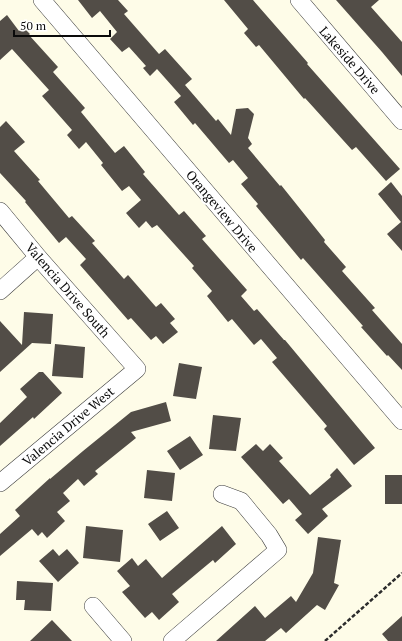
<svg xmlns="http://www.w3.org/2000/svg" width="402" height="641" font-family="'PT Serif',serif">
<style>
.building{fill:#524d47}
.lines{fill:none;stroke-linecap:round;stroke-linejoin:round}
.minor-casing{stroke:#3d3d3d;stroke-width:18}
.path{stroke:#2c2c2c;stroke-width:2.5;stroke-dasharray:4 2;stroke-linecap:butt}
.minor{stroke:#fff;stroke-width:17}
.labels{text-anchor:middle;stroke-width:4;stroke-linejoin:round;paint-order:stroke}
.street-label{font-size:13px;fill:#0a0a0a;stroke:#fff}
</style>
<rect width="100%" height="100%" fill="#fefce8"/>
<!-- building -->
<path class="building" d="M78 0H118L128 11 124 14 159 54 165 49 192 79 185 85 216 121 218 119 231 135 236 109 248 108 254 114 248 138 252 144 248 148 280 186 281 185 325 240 324 242 346 267 342 271 375 308 372 310 402 344V370L388 355 387 356 361 327 363 326 303 258 301 260 256 206 258 204 241 184 248 178 233 160 229 163 195 123 193 125 174 102 181 96 157 69 150 76 143 68 146 66 129 47 122 52 110 39 117 32 100 11 92 18Z
M224 0H253L308 63 307 64 400 169 386 181 356 147 352 150 305 98 304 99 259 45 256 47 244 33 248 29Z
M336 0H379L371 7 402 42V76L382 52Z
M7 15 19 31 23 27 30 34 29 35 58 67 53 72 85 108 81 112 115 153 124 146 145 172 143 174 179 215 184 211 206 236 202 239 247 290 241 296 254 311 257 309 284 340H285L375 448 354 465 324 429 327 426 272 362 277 358 261 339 254 345 232 319 228 322 207 296 212 291 192 268 194 266 157 225 152 228 146 221 139 228 126 213 141 200 129 186 122 191 101 165 103 163 86 142 79 149 67 135 72 130 42 96 49 90 12 49 0 60V21Z
M6 121 25 142 14 151 40 180 38 181 69 218 72 216 95 241 92 243 124 279 128 275 156 307 161 303 175 319 170 323 178 332 163 344 156 336 151 340 131 318 128 320 80 265 86 259 66 237 59 243 25 202 26 201 0 173V127Z
M391 182 402 196V251L387 234 401 222 378 194Z
M24 312 53 314 51 344 32 343 0 372V321L22 345Z
M55 344 85 347 83 378 52 376Z
M179 363 202 367 196 399 173 396Z
M39 372H43L62 393 34 419 33 417 0 446V423L27 397 20 389Z
M166 402 171 421 131 432 136 438 95 471 98 474 84 486 78 479 63 493 70 501 57 512 65 521 47 538 42 532 38 536 32 529 0 556V534L20 516 15 510 50 478V479L83 451 131 412Z
M213 415 241 418 236 451 209 449Z
M190 436 203 455 180 470 167 451Z
M256 444 263 451 270 444 283 458 279 461 310 495 331 477 330 475 337 468 352 486 322 509 328 516 308 534 295 520 302 514 289 499 283 504 241 457Z
M147 470 175 473 172 501 144 498Z
M385 475H402V504H385Z
M167 511 179 528 160 541 148 524Z
M86 526 123 530 120 562 83 558Z
M222 526 236 544 215 563 213 560 172 594 179 602 159 620 152 612 145 618 122 592 130 586 117 571 132 558 138 566 146 559 162 578Z
M318 537 341 540 334 583 339 585 325 610 317 605 286 633 281 628 265 641H216L255 606 265 618 291 596 296 602 313 573Z
M53 549 59 556 67 549 79 563 58 582 39 561Z
M17 581 53 583 51 611 24 610 25 600H16Z
M402 616V641H388L382 634Z
M52 620 72 641H30Z"/>
<g class="lines">
<defs>
<path id="minor" d="M42 0 402 421
M299 0 402 121
M0 211 38 257 137 369 0 483
M0 291 38 257
M93 606 123 641
M172 641 278 550 269 535 241 501 222 494"/>
</defs>
<!-- minor casing -->
<use href="#minor" class="minor-casing"/>
<!-- path -->
<path class="path" d="M325 641 402 573"/>
<!-- minor -->
<use href="#minor" class="minor"/>
</g>
<g class="labels">
<!-- street labels -->
<g class="street-label">
<text transform="translate(350 60) rotate(49)" y="5">Lakeside Drive</text>
<text transform="translate(222 211) rotate(50)" y="5">Orangeview Drive</text>
<text transform="translate(68 290) rotate(49)" y="5">Valencia Drive South</text>
<text transform="translate(68 426) rotate(-40)" y="5">Valencia Drive West</text>
</g>
</g>
<!-- scale -->
<path d="M14 30v6h96v-6" fill="none" stroke="#0a0a0a" stroke-width="2"/>
<text x="20" y="30" font-size="12" fill="#0a0a0a" stroke="#ffffff" stroke-width="3" paint-order="stroke">50 m</text>
</svg>
